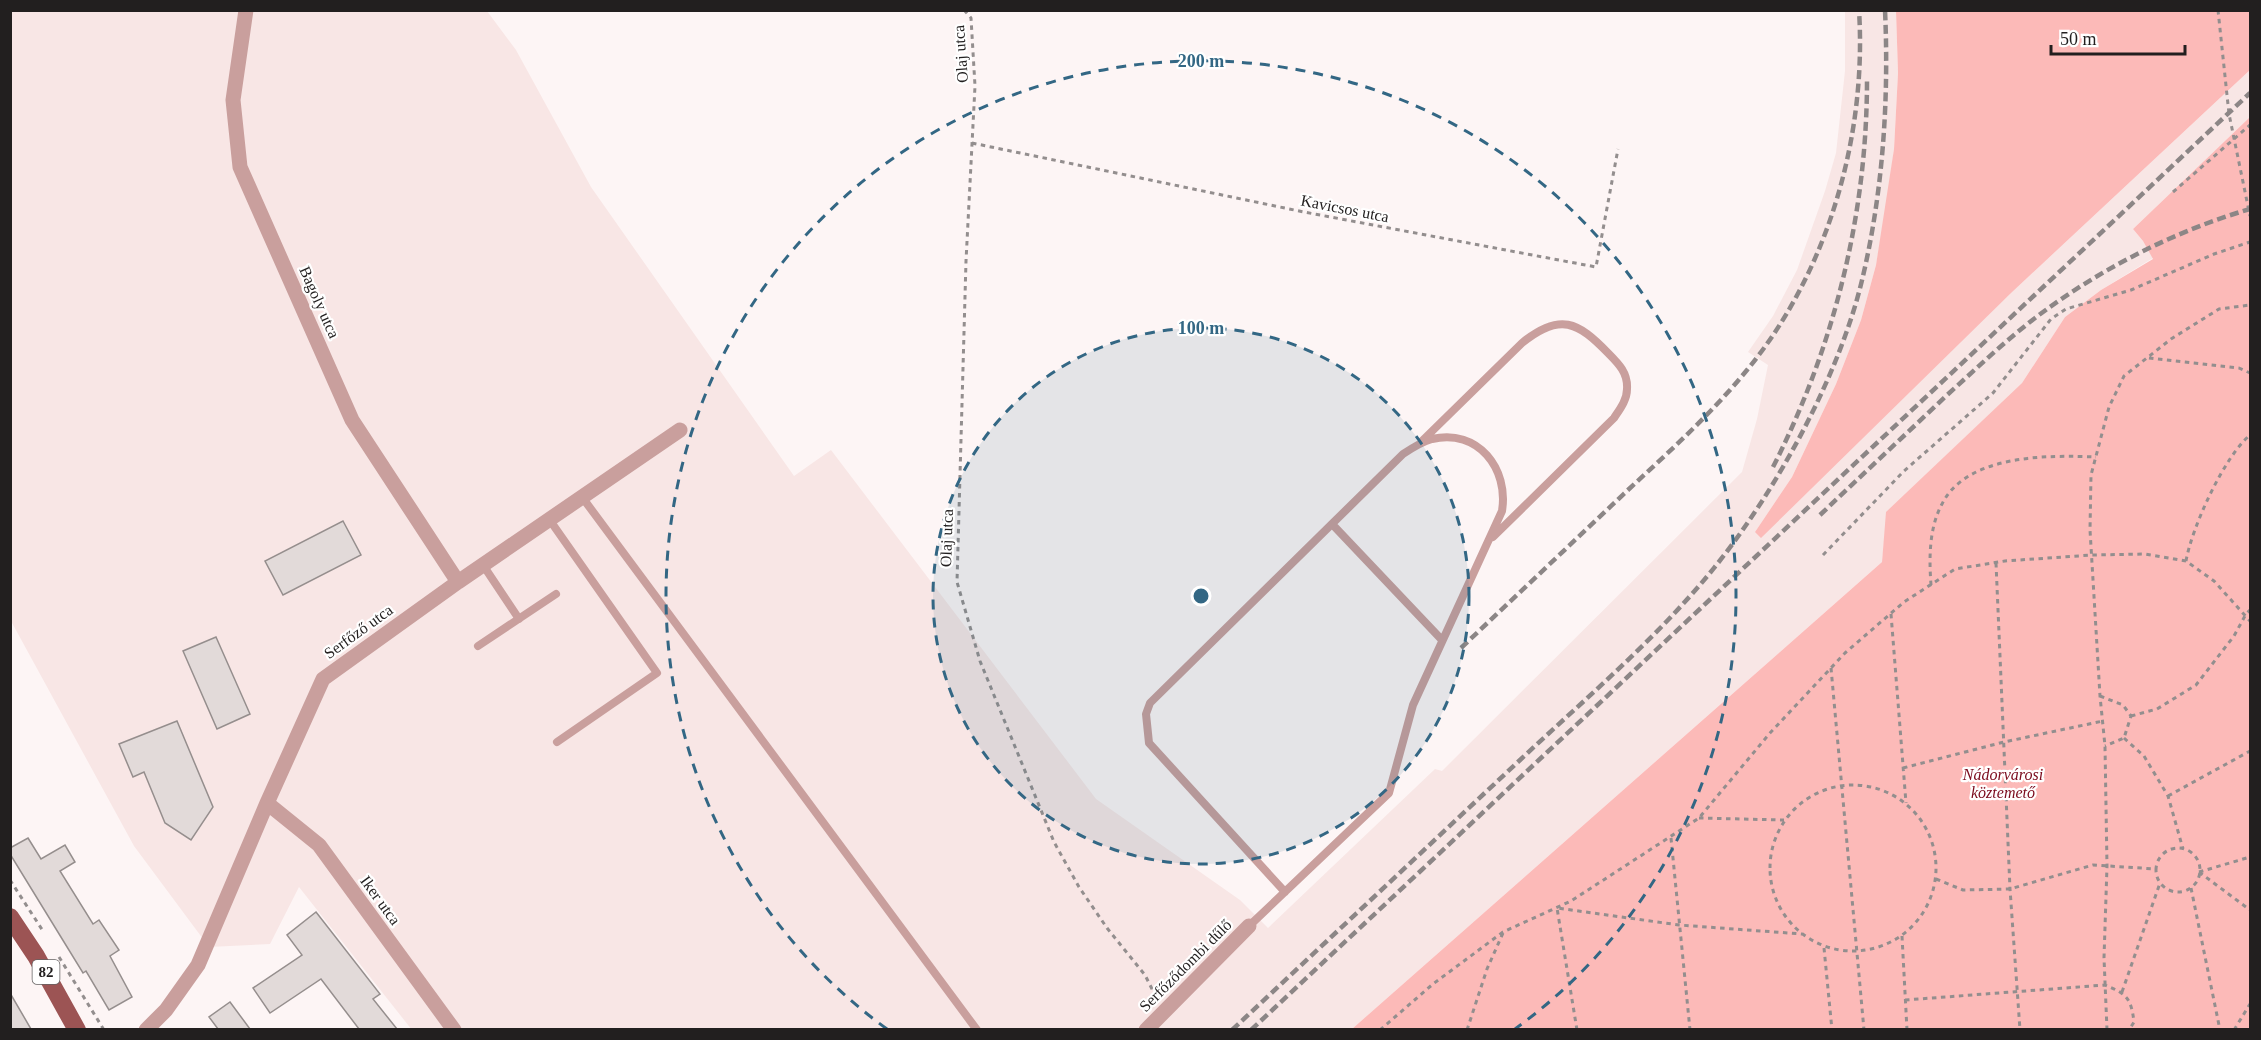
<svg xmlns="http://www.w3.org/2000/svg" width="2261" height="1040" font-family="'Times New Roman',serif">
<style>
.built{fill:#f8e6e5}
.green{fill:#fcbab8}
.building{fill:#e2dad9;stroke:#958e8d;stroke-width:1.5}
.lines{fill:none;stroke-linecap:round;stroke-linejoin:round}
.path{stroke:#938e8e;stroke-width:3;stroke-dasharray:4.5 4.5;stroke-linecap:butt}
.lane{stroke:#c99f9d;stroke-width:8}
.street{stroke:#c99f9d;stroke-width:15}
.primary{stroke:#9c5454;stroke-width:18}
.rail{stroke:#8c8686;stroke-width:4.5;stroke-dasharray:9 4.5;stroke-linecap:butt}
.ring{fill:none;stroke:#336784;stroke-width:3;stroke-dasharray:10 8}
.labels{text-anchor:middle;stroke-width:4.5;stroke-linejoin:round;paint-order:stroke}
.shield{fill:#fff;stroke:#646262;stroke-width:1.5}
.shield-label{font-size:15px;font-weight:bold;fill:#221f1f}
.street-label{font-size:16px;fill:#221f1f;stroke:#fff}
.park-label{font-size:16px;font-style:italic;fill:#7b0b1d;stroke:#fff}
.centre{fill:#336784;stroke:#fff;stroke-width:3}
.ring-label{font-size:18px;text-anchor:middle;font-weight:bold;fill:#336784;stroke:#fff;stroke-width:4.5;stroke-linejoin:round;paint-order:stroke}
</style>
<rect width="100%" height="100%" fill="#fdf5f5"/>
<!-- built -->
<path class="built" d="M10 11H487L516 50 591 187 794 476 831 450 1096 799 1240 900 1268 928 1435 769 1442 771 1742 472 1757 419 1768 365 1748 352 1773 316 1797 270 1825 191 1836 153 1845 71V11H1896L1898 73 1894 149 1887 203 1876 265 1861 320 1836 384 1792 477 1755 532 2250 70V117L2133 229 2143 241 2153 258 2101 290 2065 317 2022 383 1887 512 1882 562 1352 1029 412 1030 299 887 270 944 209 947 134 846 11 621Z"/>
<!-- green -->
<path class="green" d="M1896 11H2250V70L2010 294 1761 538 1755 532 1792 477 1836 384 1861 320 1876 265 1894 149 1898 73Z
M2250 117V1029H1352L1882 562 1886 512 2022 383 2065 317 2101 290 2153 259 2143 241 2133 229Z"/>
<!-- building -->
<path class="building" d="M343 521 361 555 283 595 265 561Z
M216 637 250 714 217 729 183 651Z
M177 721 213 807 191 840 165 823 144 772 133 777 119 744Z
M28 838 41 859 65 845 75 862 60 871 93 924 99 920 119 950 110 956 132 997 109 1010 86 971 83 973 64 942 10 854V848Z
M316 912 380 994 373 999 397 1029H359L321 979 270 1013 253 988 302 955 287 935Z
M10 993 31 1029H10Z
M230 1002 250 1029H218L209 1017Z"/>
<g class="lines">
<!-- path -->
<path class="path" d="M964 10 971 18 975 86 966 261 957 582 980 661 1054 842 1079 887 1107 928 1145 975 1152 989 1154 998
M2218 10 2229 114 2250 216
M972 143 1304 212 1596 267 1618 149
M2173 192 2250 125
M2149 358 2239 368 2250 373
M1823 555 1904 471 1993 393 2051 319 2066 309 2131 290 2214 254 2250 242
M2186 561C2192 527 2224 457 2250 435
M1996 563 2010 889 2020 1030
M1931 585C1929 558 1929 528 1942 504 1967 454 2049 455 2096 457
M1891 614 1906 803
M1831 668 1864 1030
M2100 696 2123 705 2131 716 2124 738 2105 746
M2131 716 2157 709 2196 685 2234 636 2246 614 2250 610
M2124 738 2144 756 2168 796 2183 849
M1903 768 2004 742 2103 721
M1770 868a83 83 0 1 1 166 0a83 83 0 1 1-166 0Z
M2168 796 2250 751
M1699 818 1784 820
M1671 838 1690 1030
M2156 870a22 22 0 1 1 44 0a22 22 0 1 1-44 0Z
M2199 872 2250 910
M2199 872 2250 857
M1936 879 1963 890 2010 889 2093 865 2156 869
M10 880 43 931
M2191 888 2220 1030
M1902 936 1907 1030
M1824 948 1832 1030
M59 957 104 1030
M2122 992 2160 883
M1905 1000 2105 985C2127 994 2131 998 2134 1022L2129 1030
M1380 1030 1433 984 1503 932 1571 901 1699 818 1770 733 1845 653 1904 602 1955 569 2005 561 2092 555 2145 554 2186 561 2214 581 2250 621
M1467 1030 1487 969 1503 933
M1577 1030 1557 908 1679 925 1802 934
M2107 1030 2104 958 2107 866 2105 746 2100 696 2090 530 2091 475 2109 407 2124 376 2171 339 2219 309 2250 305
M2234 1030 2250 1004"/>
<!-- lane -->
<path class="lane" d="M1422 441 1522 343C1560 312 1578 322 1608 353 1619 364 1628 373 1627 389 1627 400 1620 409 1614 418L1493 537
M582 497 977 1030
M549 519 657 673 557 742
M1332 524 1442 640
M483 565 519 619
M478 646 556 594
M1249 926 1389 793 1413 705 1502 511C1509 469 1478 428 1432 439 1421 442 1412 448 1403 454L1150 703 1146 714 1149 743 1285 892"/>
<!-- street -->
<path class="street" d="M246 10 233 100 240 167 352 420 458 582
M267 803 319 845 454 1030
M146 1030 166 1010 198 965 267 803 323 679 458 582 680 430
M1146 1030 1249 926"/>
<!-- primary -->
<path class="primary" d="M10 917 36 956 77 1030"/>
<!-- rail -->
<path class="rail" d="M1773 467C1834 347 1867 215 1867 80
M1820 515C1862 475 1904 436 1946 396 1977 368 2006 340 2039 315 2102 268 2175 231 2250 209
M1461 648C1517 595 1573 542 1629 489 1670 451 1712 413 1747 370 1828 272 1867 136 1859 10
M1232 1030C1328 940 1424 850 1520 760 1587 697 1660 636 1718 563 1779 486 1841 372 1863 276 1883 190 1889 99 1885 10
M1251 1030 2250 93"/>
</g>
<!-- distance rings -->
<circle cx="1201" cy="596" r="268" fill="#336784" fill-opacity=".12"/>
<g class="ring">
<circle cx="1201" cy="596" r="268"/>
<path d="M887 1029A535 535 0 1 1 1515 1029"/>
</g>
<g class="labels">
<!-- shield labels -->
<rect class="shield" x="32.5" y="960" width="27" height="24" rx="4.5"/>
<g class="shield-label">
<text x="46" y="977">82</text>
</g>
<!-- street labels -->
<g class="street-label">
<text transform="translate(960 54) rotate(-94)" y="6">Olaj utca</text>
<text transform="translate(1345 208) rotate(11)" y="6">Kavicsos utca</text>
<text transform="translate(320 302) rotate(66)" y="6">Bagoly utca</text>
<text transform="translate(946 538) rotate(-88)" y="6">Olaj utca</text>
<text transform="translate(358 631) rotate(-36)" y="6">Serfőző utca</text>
<text transform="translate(381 900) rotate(54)" y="6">Iker utca</text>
<text transform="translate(1185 965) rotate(-45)" y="6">Serfőződombi dűlő</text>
</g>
<!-- park labels -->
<g class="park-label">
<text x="2003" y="780">Nádorvárosi<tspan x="2003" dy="18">köztemető</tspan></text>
</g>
</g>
<circle cx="1201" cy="596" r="9" class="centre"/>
<g class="ring-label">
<text x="1201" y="67">200 m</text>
<text x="1201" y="334">100 m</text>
</g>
<!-- border -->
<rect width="2261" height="1040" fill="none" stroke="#221f1f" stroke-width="24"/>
<!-- scale -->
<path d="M2051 45v9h134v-9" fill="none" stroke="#221f1f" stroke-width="3"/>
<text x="2060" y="45" font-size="18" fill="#221f1f" stroke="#ffffff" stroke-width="4.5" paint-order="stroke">50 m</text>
</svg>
